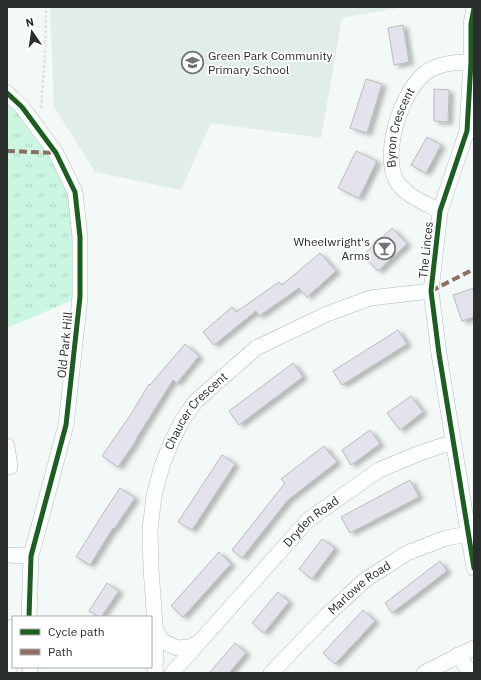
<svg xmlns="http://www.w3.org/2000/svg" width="481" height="680" font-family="'IBM Plex Sans',sans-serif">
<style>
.built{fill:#e1eee7}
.grass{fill:url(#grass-tufts)}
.building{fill:#e4e2ed;stroke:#babcbd;filter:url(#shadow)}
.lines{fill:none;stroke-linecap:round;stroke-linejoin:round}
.minor-casing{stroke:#b6bbb8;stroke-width:16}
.path{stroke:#dfe0e0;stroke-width:2.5;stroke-dasharray:3 2;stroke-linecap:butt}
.minor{stroke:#fdfefe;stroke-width:15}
.quiet{stroke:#8d6e63;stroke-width:4;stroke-dasharray:8 4;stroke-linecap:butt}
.cycleway-casing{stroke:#fff;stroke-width:8}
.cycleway{stroke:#1b5e20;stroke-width:5}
.labels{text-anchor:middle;stroke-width:3.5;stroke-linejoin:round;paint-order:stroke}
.poi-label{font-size:12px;fill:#292d2b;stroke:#fff;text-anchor:start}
.street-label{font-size:12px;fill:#292d2b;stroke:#fff}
</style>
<defs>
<pattern id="grass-tufts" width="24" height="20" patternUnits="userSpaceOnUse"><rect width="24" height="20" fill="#cbf6e1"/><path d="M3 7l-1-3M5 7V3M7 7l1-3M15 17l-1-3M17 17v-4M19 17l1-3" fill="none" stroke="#aed3c1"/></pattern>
<filter id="shadow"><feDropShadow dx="4.5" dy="2.5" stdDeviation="2" flood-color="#0004"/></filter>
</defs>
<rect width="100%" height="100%" fill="#f3f9f6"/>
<!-- built -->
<path class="built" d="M50 7H404L342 18 321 138 211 123 181 190 95 172 54 107Z"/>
<!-- grass -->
<path class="grass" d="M7 93 75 192 80 297 7 328Z"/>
<!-- building -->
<path class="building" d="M403 25 409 62 394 65 388 28Z
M366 79 382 84 367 133 350 128Z
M434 89 449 90 448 122 434 121Z
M427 137 441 145 426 173 411 165Z
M356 151 377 161 359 198 338 188Z
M392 228 407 244 378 271 363 255Z
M320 253 336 271 307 297 299 288 259 316 256 311 214 345 203 332 232 307 236 312 279 282 282 285Z
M474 288V317L462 321 453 295Z
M398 330 407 344 342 385 333 371Z
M185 344 199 356 177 383 173 380 136 439H137L118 467 102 456 131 414 149 384 150 385Z
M293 363 303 377 239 425 229 411Z
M411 396 423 412 400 430 387 413Z
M370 430 380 444 351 465 342 450Z
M324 446 337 462 288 500 242 558 232 550 285 483 281 479Z
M222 455 235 464 192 530 178 522Z
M410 480 419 497 350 533 341 517Z
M120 488 135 498 114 529 113 528 90 565 76 557 102 515Z
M322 539 335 548 312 579 299 569Z
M219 552 231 564 183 617 171 606Z
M440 561 447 571 392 613 385 603Z
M107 583 119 591 101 617H99L89 611Z
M278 592 289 602 264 633 252 623Z
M363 610 375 621 335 664 323 653Z
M235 643 246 653 229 673H209Z"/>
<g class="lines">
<defs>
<g id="minor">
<path d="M474 8 471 24V62L467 131 440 211 431 291 439 354 474 568"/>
<path d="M7 93 22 107 56 153 75 192 80 237V297L66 425 31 556 29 617"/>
<path id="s1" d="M440 211C425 203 405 196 396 180 382 152 401 93 425 73 438 63 456 62 471 62"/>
<path d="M7 446 10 467"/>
<path d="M7 555 31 556"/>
<path d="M155 629 162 641 177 648 190 647 198 643"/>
<path d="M458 655 470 673"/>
<path d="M30 667V673"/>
<path d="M9 673 12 627H13"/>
<path id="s2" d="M155 673 156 640 151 568 150 529 154 496 162 466 171 443 183 419 196 401 256 348 327 314 370 298 431 291"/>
<path id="s3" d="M172 673 308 520 379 470 420 453 453 442"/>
<path id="s4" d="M271 673 326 616 365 580 407 553 446 538 468 534"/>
<path d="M424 673 474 648"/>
</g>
</defs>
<!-- minor casing -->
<use href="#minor" class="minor-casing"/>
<!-- path -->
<path class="path" d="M41 108 45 55 46 7"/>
<!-- minor -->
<use href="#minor" class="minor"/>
<!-- quiet -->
<path class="quiet" d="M7 151 56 153
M431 291 474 269"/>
<defs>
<path id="cycleway" d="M474 8 471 24V62L467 131 440 211 431 291 439 354 474 568
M7 93 22 107 56 153 75 192 80 237V297L66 425 31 556 29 617"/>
</defs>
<!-- cycleway casing -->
<use href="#cycleway" class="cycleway-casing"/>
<!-- cycleway -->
<use href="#cycleway" class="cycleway"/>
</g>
<!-- icons -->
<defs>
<symbol id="school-ring" viewBox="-11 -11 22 22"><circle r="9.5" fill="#fff" stroke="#707472" stroke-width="1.5"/><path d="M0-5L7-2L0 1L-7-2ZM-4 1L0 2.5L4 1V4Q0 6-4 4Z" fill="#707472"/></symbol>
<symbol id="bar-ring" viewBox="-11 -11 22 22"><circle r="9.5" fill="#fff" stroke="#707472" stroke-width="1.5"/><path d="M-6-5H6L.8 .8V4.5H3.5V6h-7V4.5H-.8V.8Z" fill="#707472"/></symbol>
</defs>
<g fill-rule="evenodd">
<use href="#school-ring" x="180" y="50" width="25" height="25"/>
<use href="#bar-ring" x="372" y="236" width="25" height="25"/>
</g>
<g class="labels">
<!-- poi labels -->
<g class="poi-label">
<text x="208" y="60">Green Park Community<tspan x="208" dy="14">Primary School</tspan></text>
<text x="370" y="246" text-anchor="end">Wheelwright's<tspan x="370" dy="14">Arms</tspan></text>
</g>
<!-- street labels -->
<g class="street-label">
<text dy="4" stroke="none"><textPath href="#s1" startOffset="109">Byron Crescent</textPath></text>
<text transform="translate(426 250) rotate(-84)" y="4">The Linces</text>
<text transform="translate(65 345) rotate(-84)" y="4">Old Park Hill</text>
<text dy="4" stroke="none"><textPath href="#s2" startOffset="274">Chaucer Crescent</textPath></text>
<text dy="4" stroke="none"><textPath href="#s3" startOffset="206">Dryden Road</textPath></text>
<text dy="4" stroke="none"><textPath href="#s4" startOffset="123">Marlowe Road</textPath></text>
</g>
</g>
<!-- border -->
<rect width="481" height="680" fill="none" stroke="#292d2b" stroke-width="16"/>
<!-- legend -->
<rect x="12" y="616" width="140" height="52" fill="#ffffff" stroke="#a9abaa"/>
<rect x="20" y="629" width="20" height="6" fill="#1b5e20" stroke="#a9abaa"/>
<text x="48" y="636" font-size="12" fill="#292d2b">Cycle path</text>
<rect x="20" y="649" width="20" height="6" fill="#8d6e63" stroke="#a9abaa"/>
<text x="48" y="656" font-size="12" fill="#292d2b">Path</text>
<!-- north arrow -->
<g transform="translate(32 32) rotate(347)" stroke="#ffffff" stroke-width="3" paint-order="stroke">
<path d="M0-3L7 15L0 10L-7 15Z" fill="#292d2b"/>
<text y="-6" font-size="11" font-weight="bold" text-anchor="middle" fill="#292d2b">N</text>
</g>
</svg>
